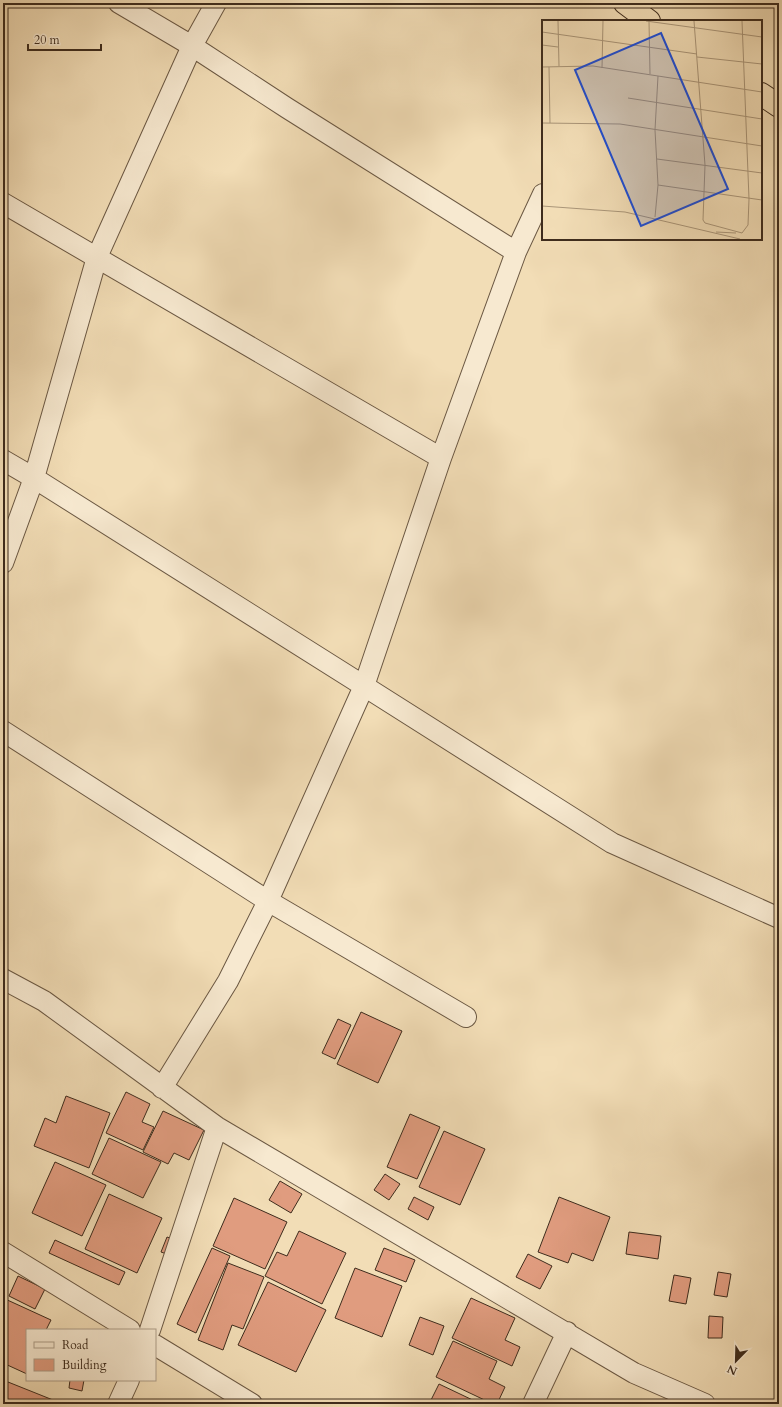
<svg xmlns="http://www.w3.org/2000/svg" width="782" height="1407" font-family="Cardo,serif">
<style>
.building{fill:#e09c7f;stroke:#3e2c1d}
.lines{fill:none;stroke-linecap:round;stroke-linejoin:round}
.street-casing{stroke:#6b5843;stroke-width:22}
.highway-casing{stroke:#3e2c1d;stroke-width:24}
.street{stroke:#f7e9d0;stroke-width:20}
.highway{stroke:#f2ddb6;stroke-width:22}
.inset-road{fill:none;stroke:#aa9679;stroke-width:1}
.view{fill:#1d4ed8;fill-opacity:0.15;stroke:#1d4ed8;stroke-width:2}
.inset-edge{fill:none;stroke:#3e2c1d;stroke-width:2}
</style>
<rect width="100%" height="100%" fill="#f2ddb6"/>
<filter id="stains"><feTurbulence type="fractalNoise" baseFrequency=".005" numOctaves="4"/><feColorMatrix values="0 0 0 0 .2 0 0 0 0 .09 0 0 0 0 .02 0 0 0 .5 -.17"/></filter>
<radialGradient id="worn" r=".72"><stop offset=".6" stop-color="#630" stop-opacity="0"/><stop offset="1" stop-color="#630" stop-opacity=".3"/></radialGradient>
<!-- building -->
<path class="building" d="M361 1012 402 1031 378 1083 337 1064Z
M338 1019 351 1025 335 1059 322 1053Z
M126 1092 150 1104 142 1122 154 1127 143 1150 106 1133Z
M66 1096 110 1113 89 1168 34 1146 45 1118 56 1123Z
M163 1111 204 1130 189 1160 174 1153 168 1164 143 1152Z
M410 1114 440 1127 417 1179 387 1167Z
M444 1131 485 1149 460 1205 419 1187Z
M109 1138 161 1162 143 1198 92 1174Z
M55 1162 106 1185 82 1236 32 1213Z
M385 1174 400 1184 389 1200 374 1190Z
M280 1181 302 1194 291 1213 269 1200Z
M109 1194 162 1218 137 1273 85 1249Z
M414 1197 434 1207 428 1220 408 1209Z
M559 1197 610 1217 593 1261 572 1253 568 1263 538 1252Z
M234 1198 287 1222 265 1269 213 1246Z
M299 1231 346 1253 322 1304 265 1276 277 1252 287 1256Z
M629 1232 661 1236 658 1259 626 1254Z
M167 1237 178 1241 172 1256 161 1252Z
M55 1240 125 1272 119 1285 49 1253Z
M212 1248 230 1256 196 1333 177 1324Z
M384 1248 415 1260 406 1282 375 1270Z
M528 1254 552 1266 540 1289 516 1277Z
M228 1263 264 1277 243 1329 232 1325 223 1350 198 1340Z
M355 1268 402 1286 382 1337 335 1318Z
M718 1272 731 1274 727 1297 714 1295Z
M674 1275 691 1278 686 1304 669 1301Z
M18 1276 45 1289 35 1309 9 1296Z
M268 1282 326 1310 296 1372 238 1345Z
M3 1298 51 1320 46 1330H27V1374L3 1363Z
M471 1298 515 1318 505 1340 520 1347 512 1366 452 1338Z
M709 1316 723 1317 722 1338H708Z
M420 1317 444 1326 433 1355 409 1345Z
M453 1341 497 1361 489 1379 505 1387 497 1404H493L436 1377Z
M3 1380 63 1404H3Z
M70 1380H84L82 1391 69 1388Z
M439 1384 481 1404H429Z"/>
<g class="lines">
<defs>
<path id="street" d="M119 3 192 46 287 108 516 252
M3 203 441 458
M3 460 34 478 364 686 612 843 779 918
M3 563 34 478 97 257 192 46 216 3
M3 731 268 901 466 1017
M3 979 44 1001 217 1127 634 1373 705 1404
M162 1088 228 981 268 901 364 686 441 458 516 252 543 194
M3 1252 130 1330
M150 1330 217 1127
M155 1345 252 1404
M118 1404 129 1380
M533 1404 567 1332"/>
<path id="highway" d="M625 3 649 21
M761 94 779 106"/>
</defs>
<!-- street casing -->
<use href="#street" class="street-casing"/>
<!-- highway casing -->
<use href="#highway" class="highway-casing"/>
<!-- street -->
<use href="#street" class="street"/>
<!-- highway -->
<use href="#highway" class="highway"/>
</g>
<!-- overview -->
<g transform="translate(542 20)">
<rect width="220" height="220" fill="#f2ddb6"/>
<path class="inset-road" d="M16 1 17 46M104 1 220 17M107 1 108 54M152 1 163 145 161 200 163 203 200 213M0 12 155 34M0 25 16 27M155 37 220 44M0 47 51 46 220 72M7 47 8 103M60 48 61 1M86 78 220 99M0 103 78 104 220 126M115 139 220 153M116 165 220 180M0 186 83 192 198 219M113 197 116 165 113 110 116 56M174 212 194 213M200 213 206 205 207 179 200 1"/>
<path class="view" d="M119 13 186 169 99 206 33 50Z"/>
<rect width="220" height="220" class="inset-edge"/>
</g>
<!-- margin -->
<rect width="782" height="1407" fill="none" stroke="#f2ddb6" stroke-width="16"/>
<rect x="4" y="4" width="774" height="1399" fill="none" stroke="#3e2c1d" stroke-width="2"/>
<rect x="8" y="8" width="766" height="1391" fill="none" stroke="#3e2c1d"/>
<!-- legend -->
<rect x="26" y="1329" width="130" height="52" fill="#f7e9d0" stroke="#ad9d88"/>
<rect x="34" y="1342" width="20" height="6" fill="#f7e9d0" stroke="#ad9d88"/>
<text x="62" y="1349" font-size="12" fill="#3e2c1d">Road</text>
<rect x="34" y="1359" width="20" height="12" fill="#e09c7f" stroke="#ad9d88"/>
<text x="62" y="1369" font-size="12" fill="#3e2c1d">Building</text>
<!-- north arrow -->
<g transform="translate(736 1361) rotate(203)" stroke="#f7e9d0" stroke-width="3" paint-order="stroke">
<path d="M0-3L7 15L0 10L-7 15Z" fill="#3e2c1d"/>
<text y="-6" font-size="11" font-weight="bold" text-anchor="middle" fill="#3e2c1d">N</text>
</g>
<!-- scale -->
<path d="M28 44v6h73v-6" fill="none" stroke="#3e2c1d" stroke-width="2"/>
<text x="34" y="44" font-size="12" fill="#3e2c1d" stroke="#f7e9d0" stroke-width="3" paint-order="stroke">20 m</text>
<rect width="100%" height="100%" filter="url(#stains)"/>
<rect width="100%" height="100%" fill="url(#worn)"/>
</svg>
